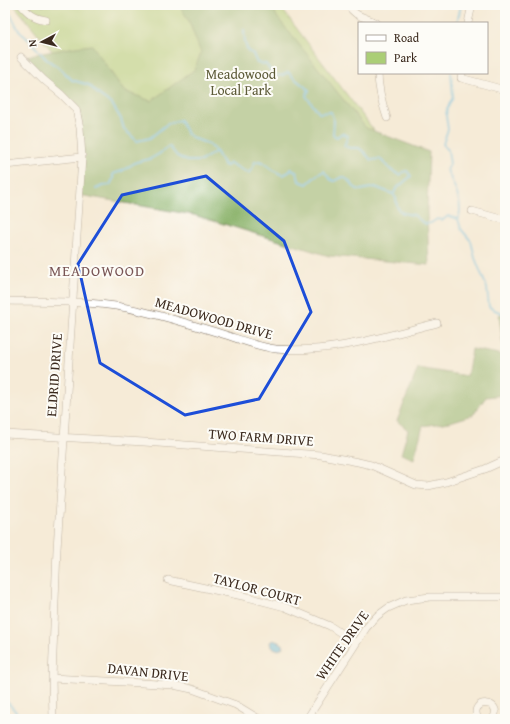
<svg xmlns="http://www.w3.org/2000/svg" width="510" height="724" font-family="'Gentium Book Plus',serif">
<style>
.green{fill:#abce76;stroke:#737c4a}
.forest{fill:#88b167;stroke:#626e42}
.water{fill:#64bbe1;stroke:#507280}
.lines{fill:none;stroke-linecap:round;stroke-linejoin:round}
.stream{stroke:#64bbe1;stroke-width:2}
.minor-casing{stroke:#7c6e5f;stroke-width:8}
.path{stroke:#7c6e5f;stroke-width:1;stroke-dasharray:3 3;stroke-linecap:butt}
.minor{stroke:#fff;stroke-width:7}
.marked{fill:none;stroke:#1d4ed8;stroke-width:3;stroke-linejoin:round}
.labels{text-anchor:middle;stroke-width:4;stroke-linejoin:round;paint-order:stroke}
.park-label{font-size:14px;fill:#5d5b38;stroke:#fdfcf7}
.street-label{font-size:14px;fill:#3b2a1e;stroke:#fdfcf7}
.neighbourhood-label{font-size:15px;letter-spacing:1px;fill:#795555;stroke:#fdfcf7}
</style>
<rect width="100%" height="100%" fill="#fdfcf7"/>
<filter id="ink" filterUnits="userSpaceOnUse"><feTurbulence type="fractalNoise" baseFrequency=".025" numOctaves="2"/><feDisplacementMap in="SourceGraphic" scale="8" xChannelSelector="R" yChannelSelector="G"/><feConvolveMatrix kernelMatrix="1 2 1 2 8 2 1 2 1" color-interpolation-filters="sRGB"/></filter>
<filter id="wash" filterUnits="userSpaceOnUse"><feTurbulence type="fractalNoise" baseFrequency=".012" numOctaves="4" result="noise"/><feDisplacementMap in="SourceGraphic" scale="16" xChannelSelector="R" yChannelSelector="G"/><feGaussianBlur stdDeviation="0.9" result="paint"/><feColorMatrix in="noise" values="0 0 0 0 0 0 0 0 0 0 0 0 0 0 0 0 0 1.4 0 .05"/><feComposite in="paint" operator="in"/></filter>
<g filter="url(#wash)">
<rect width="100%" height="100%" fill="#f6ebd7"/>
<!-- green -->
<path class="green" d="M14 5H279L404 170 255 162 71 74Z"/>
<!-- forest -->
<path class="forest" d="M179 5H272L277 17 366 128 429 152 427 212 429 265 329 256 194 215 79 195 82 157 76 109 21 57 75 47 92 45 124 91 151 101 194 70 201 53 188 19Z
M505 313V395L486 397 473 415 450 422 423 426 414 459 401 454 408 430 397 421 418 368 467 376 472 349 504 355 499 315Z"/>
<!-- water -->
<path class="water" d="M273 640 281 643 283 647 279 650 271 647 270 642Z"/>
<g class="lines">
<!-- stream -->
<path class="stream" d="M5 9 11 15 19 31 30 41 46 59 61 69 72 80 89 85 99 95 112 104 121 119 124 129 137 141 150 138 167 124 180 120 187 134 195 139 209 144 216 151 224 165 227 166 230 163 244 171 249 173 253 167 255 162 260 161C269 165 273 172 283 175L289 172 291 169C297 170 298 175 299 181L307 184 317 175 324 171 330 179 334 181 343 177 348 180 354 187 357 189 361 190 375 187 393 194 396 198 397 206 399 210 403 213 414 215 421 221 426 224 431 223 437 219 443 220 448 216 458 219 461 229 471 241 475 258 487 288 489 307 497 311 505 314
M457 23 461 5
M244 30 245 43 248 51 253 54 257 63 266 64 271 71 277 76 283 75 288 72 294 78 309 90 306 96 319 113 331 112 334 121 333 135 337 137 342 133 348 136 344 146 350 148H359L365 153 371 160 380 159 392 171 400 175 403 172 407 171 411 176 396 189 394 193
M451 73 453 97 447 109 446 116 448 129 443 144 448 150 450 164 447 170C452 182 460 196 460 210 460 213 459 216 458 219
M96 189 103 186 110 185 113 179V174L122 171 136 162 150 159 159 154 169 146 177 156 187 161H201L216 151
M5 700 10 705 22 719"/>
</g>
</g>
<g filter="url(#ink)">
<g class="lines">
<defs>
<path id="minor" d="M21 5C29 14 34 18 46 20
M348 5C356 18 364 16 376 23
M468 23 472 5
M21 57 44 80 61 94 76 109 80 128 82 157 57 549 52 678 53 719
M378 73C378 89 382 103 387 118
M462 73 461 78 505 90
M5 165 82 157
M472 211 505 220
M5 301C49 302 98 300 141 311 171 318 200 327 229 336 244 341 260 347 276 349 330 354 385 336 437 323
M5 434 144 442 321 455 358 462 371 465 416 485 428 486 446 482 485 469 505 460
M168 580 247 597 285 607 330 626 356 643
M52 678 142 683 173 685 192 689 236 705 259 719
M307 719 366 628 377 616 388 608 406 600 430 597H505
M478 719C467 698 505 699 493 719"/>
</defs>
<!-- minor casing -->
<use href="#minor" class="minor-casing"/>
<!-- path -->
<path class="path" d="M36 5 41 9H44L69 5"/>
<!-- minor -->
<use href="#minor" class="minor"/>
</g>
</g>
<!-- marked area -->
<path d="M0 0H510V724H0ZM206 176 284 241 311 312 259 399 185 415 100 363 78 264 122 195Z" fill="#f6ebd7" fill-opacity=".55" fill-rule="evenodd"/>
<path class="marked" d="M206 176 284 241 311 312 259 399 185 415 100 363 78 264 122 195Z"/>
<g class="labels">
<!-- park labels -->
<g class="park-label">
<text x="241" y="79">Meadowood<tspan x="241" dy="16">Local Park</tspan></text>
</g>
<!-- street labels -->
<g class="street-label">
<text transform="translate(214 318) rotate(16)" y="5">MEADOWOOD DRIVE</text>
<text transform="translate(54 375) rotate(-86)" y="5">ELDRID DRIVE</text>
<text transform="translate(261 437) rotate(4)" y="5">TWO FARM DRIVE</text>
<text transform="translate(257 589) rotate(15)" y="5">TAYLOR COURT</text>
<text transform="translate(342 645) rotate(-55)" y="5">WHITE DRIVE</text>
<text transform="translate(148 672) rotate(6)" y="5">DAVAN DRIVE</text>
</g>
<!-- neighbourhood labels -->
<g class="neighbourhood-label">
<text x="97" y="276">MEADOWOOD</text>
</g>
</g>
<!-- margin -->
<rect width="510" height="724" fill="none" stroke="#fdfcf7" stroke-width="20"/>
<!-- legend -->
<rect x="358" y="22" width="130" height="52" fill="#fdfcf7" stroke="#afa8a0"/>
<rect x="366" y="35" width="20" height="6" fill="#ffffff" stroke="#afa8a0"/>
<text x="394" y="42" font-size="12" fill="#3b2a1e">Road</text>
<rect x="366" y="52" width="20" height="12" fill="#abce76" stroke="#afa8a0"/>
<text x="394" y="62" font-size="12" fill="#3b2a1e">Park</text>
<!-- north arrow -->
<g transform="translate(42 42) rotate(263)" stroke="#fdfcf7" stroke-width="3" paint-order="stroke">
<path d="M0-3L7 15L0 10L-7 15Z" fill="#3b2a1e"/>
<text y="-6" font-size="11" font-weight="bold" text-anchor="middle" fill="#3b2a1e">N</text>
</g>
</svg>
